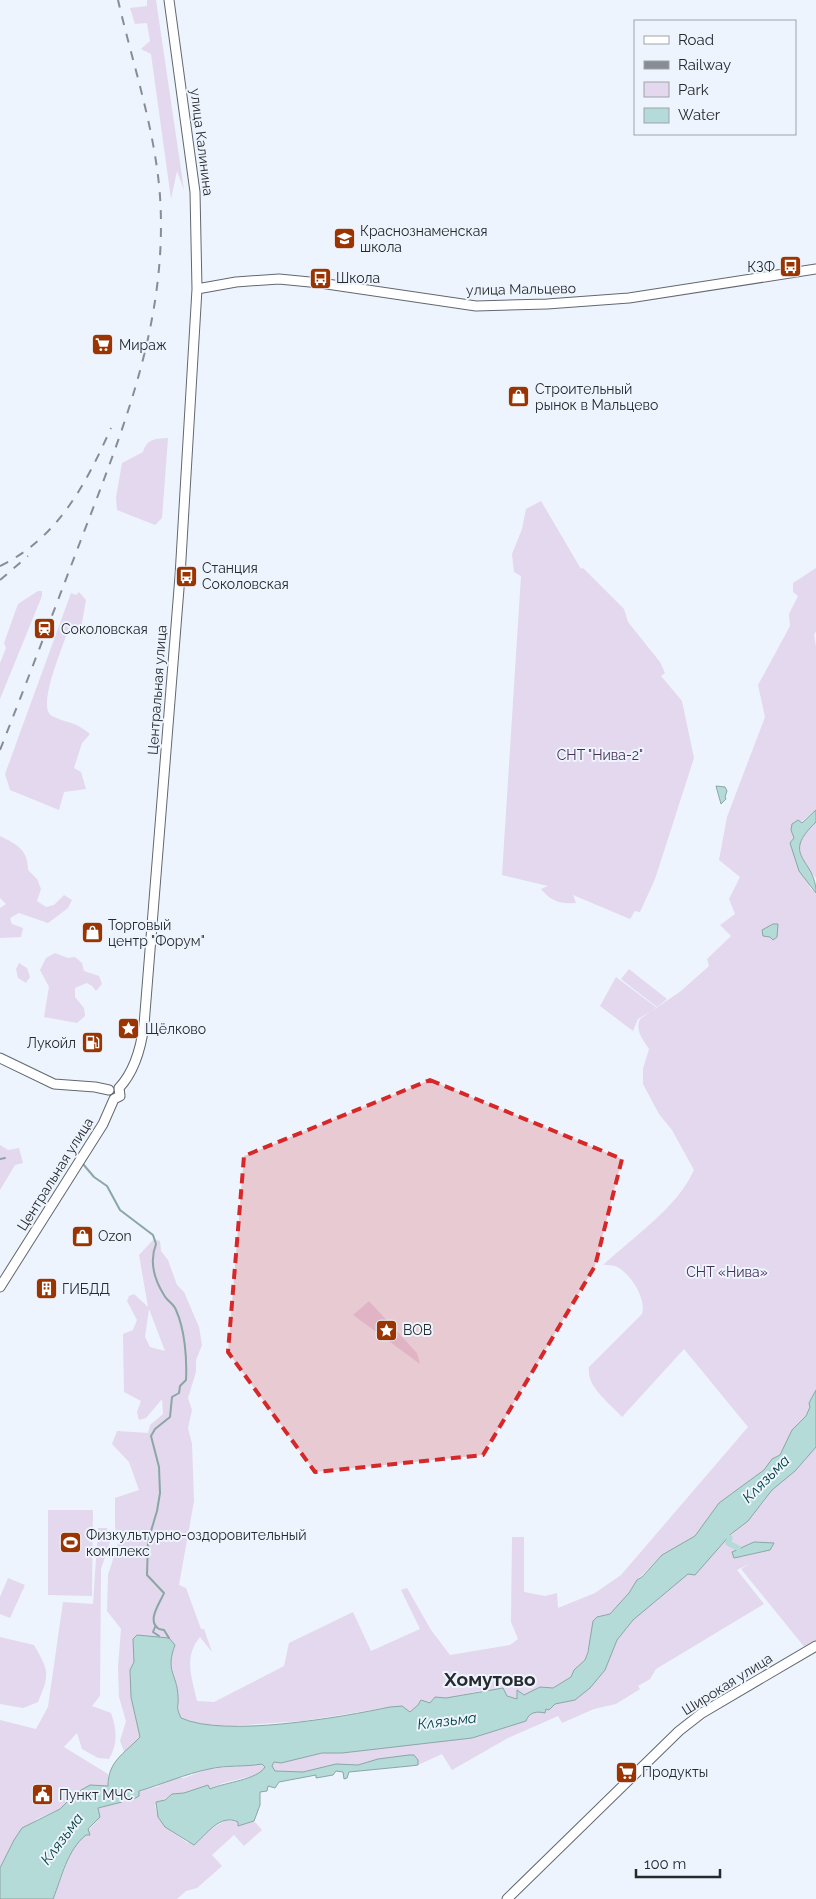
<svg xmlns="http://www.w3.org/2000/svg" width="816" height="1899" font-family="Raleway,sans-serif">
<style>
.green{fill:#e3d8ed;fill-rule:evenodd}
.water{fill:#b4dbd8;stroke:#8aa6a5}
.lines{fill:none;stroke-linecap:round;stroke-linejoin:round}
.stream{stroke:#8aa6a5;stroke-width:2}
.canal{stroke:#b4dbd8;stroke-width:5.5}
.secondary-casing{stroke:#62686f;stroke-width:11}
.secondary{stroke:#fff;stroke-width:9}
.rail{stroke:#888d93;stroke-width:2;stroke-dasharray:9 9;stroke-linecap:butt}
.marked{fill:#d62828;fill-opacity:0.2;stroke:#d62828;stroke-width:4;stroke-dasharray:10 6;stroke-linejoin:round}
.labels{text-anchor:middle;stroke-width:4;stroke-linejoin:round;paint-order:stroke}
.street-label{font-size:14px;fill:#272a2d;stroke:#edf4fd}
.poi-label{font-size:14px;fill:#272a2d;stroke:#edf4fd;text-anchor:start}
.park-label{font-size:14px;fill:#462f56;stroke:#edf4fd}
.water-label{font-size:15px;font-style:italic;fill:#03413e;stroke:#edf4fd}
.district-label{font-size:19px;font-weight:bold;fill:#272a2d;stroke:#edf4fd}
</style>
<rect width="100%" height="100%" fill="#edf4fd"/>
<!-- green -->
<path class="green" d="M147 0H156L184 190 177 171 171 199 151 54 141 49 150 41 147 23 135 24 130 8 147 6Z
M168 438 162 518 155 525 117 510 116 498 122 463 143 452C147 438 156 439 168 438Z
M541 501 581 569 583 568 624 609 628 622 660 662 665 673 661 676 682 701 694 758 655 879 640 912 635 911 630 919 573 895 576 903C560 904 552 902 541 889L548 886 502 875 521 576 514 572 512 554 522 529 526 509Z
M816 568V631L814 635 816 646V810L791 830 810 888 816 893V1390L809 1403 810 1407 806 1416 792 1430 780 1455 772 1459 764 1470 719 1503 695 1536 662 1555 637 1580 629 1593 610 1614 597 1617 585 1660 574 1670 571 1677 552 1688 540 1687 518 1700 484 1690 446 1698 435 1697 430 1703 425 1701 410 1712 390 1707 303 1721 230 1726 201 1725 181 1718 176 1707 178 1696 170 1658 133 1640 134 1662 130 1670 131 1697 140 1737 125 1754 120 1741 126 1721 119 1697 118 1667 121 1629 107 1611 108 1575 118 1543 115 1526V1498L139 1490 129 1462 112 1444 117 1431 148 1433 150 1425 163 1414 162 1399 146 1418 139 1420 137 1412 141 1401 124 1392 123 1334 133 1330 137 1320 127 1301 129 1296 134 1294 148 1307 139 1255 154 1239 160 1241 161 1251 168 1260 177 1285 184 1292 199 1327 202 1345 196 1360V1372L188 1398 192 1410 188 1428 192 1444 194 1501 179 1585 186 1588 201 1629H204L212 1652 200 1637C183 1658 192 1677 197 1701L214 1702 284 1666 289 1643 353 1612 371 1651 420 1629 401 1590 407 1588 431 1630 450 1655 510 1645 518 1639 511 1622 512 1537H524V1592L545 1596 557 1593 558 1608 595 1593 621 1575 748 1427 684 1349 622 1417C610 1403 586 1387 589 1367L642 1314C647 1299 630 1272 615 1266 612 1265 607 1265 603 1265 632 1238 678 1207 694 1170L672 1130 659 1114 643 1084V1069L649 1049C643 1039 635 1031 640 1019L681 991 709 966 707 959 731 936 720 925 735 914 729 899 740 877 719 860 727 817 765 717 758 685 790 626 789 614 798 596 793 592V583ZM149 1309 165 1351 150 1347 145 1337Z
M38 591H42V596L0 699V663L6 648 4 643 18 604Z
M79 592 86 600 80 634 67 633C63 647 36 708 52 716 68 724 73 720 90 734L82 743 74 768 81 772 86 789 64 792 59 810 10 790 5 774 71 593 76 595Z
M816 822V878C794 856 794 842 816 822Z
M0 836C16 844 28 849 28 870L37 879 41 889 37 901 46 907 54 905 64 895 72 900 68 908 48 923 19 913 10 918 12 924 23 928 21 937 0 938V908L6 904 0 898Z
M55 953 68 958 75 957 82 963 84 971 99 976 102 984 96 991 92 986 87 983 75 988V997L84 1008 85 1016 77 1023 44 1017 49 987 40 970 46 958Z
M19 963 27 968 30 977 26 983 18 978 16 969Z
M629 969 667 999 657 1007 621 979Z
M616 977 657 1008 638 1019 633 1031 600 1006Z
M0 1145 8 1150 19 1148 23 1163 15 1165 0 1190Z
M369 1301 417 1353 420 1364 353 1315Z
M816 1447V1643L806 1649 741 1569 751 1563 737 1570 764 1604 656 1669 650 1679 638 1686 640 1689 616 1704 594 1709 562 1723 558 1716 508 1738 452 1770 442 1754 418 1765V1760L414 1755H409L378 1759 358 1765 350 1764 314 1769 303 1772 275 1771 272 1766 274 1762 281 1763 322 1753H342L472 1738 526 1721 530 1714 546 1708 549 1710 555 1704 575 1700 590 1688 605 1670 617 1640 633 1620 688 1574 697 1573 698 1569 763 1503 772 1490 795 1471ZM754 1542 774 1543 770 1550 740 1557 732 1552Z
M48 1510H93L92 1596 48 1595Z
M98 1528H107L110 1542 101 1569 100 1696 92 1706 111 1713C117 1730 118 1744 109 1759L98 1758 82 1749 77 1733 64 1747 108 1774V1786L76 1793 60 1809 37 1819 14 1840 0 1868V1720L36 1729 48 1707 63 1602 93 1604Z
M8 1578 25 1585 10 1618 0 1614V1597Z
M0 1637 34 1645C49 1671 50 1674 38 1702L23 1708 0 1704Z
M262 1764 266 1767 261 1774 223 1783 210 1789 204 1786 184 1793 172 1794 155 1805 158 1817 165 1827 188 1843 226 1820 238 1822V1826L254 1821 262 1830 244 1846 234 1835 212 1855 222 1866 197 1888 186 1891 177 1899H53L69 1858 77 1842 97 1821 98 1808 122 1802 125 1798 131 1797 132 1799 139 1791 157 1787 172 1778H184L208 1769Z"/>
<!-- water -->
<path class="water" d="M716 786 725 787 727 791 725 797 726 799 721 804Z
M816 810V822C779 857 816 858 816 893L799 871 790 843 794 838 791 830 792 824 798 820 802 823Z
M773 924H778L777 937 773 940 770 937 763 936 762 930Z
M816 1390V1447L795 1471 772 1490 748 1521 731 1534 695 1575 688 1574 633 1620 617 1640 605 1670 590 1688 575 1700 555 1704 549 1710 546 1709 545 1713C537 1711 529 1712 526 1721L472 1738 342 1753H322L281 1763 274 1762 272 1766 275 1771 303 1772 336 1764 358 1765 378 1759 409 1755H414L418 1760V1765L410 1766 349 1772 347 1778 344 1779 343 1772 336 1771 333 1775 316 1778V1775L279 1782 275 1788 268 1786 267 1791 260 1792V1805L254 1821 238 1826V1822C220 1813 206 1835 194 1845L165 1827 158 1817 156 1802 165 1800 172 1794 184 1793 208 1785 210 1789C226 1782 257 1780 265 1767L262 1764C245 1767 226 1765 209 1769 185 1774 163 1784 139 1791V1796L132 1800 131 1797 125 1798 122 1802 98 1808 100 1817 88 1829 90 1835H86C67 1850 62 1877 53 1899H0V1868L14 1840 22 1828 60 1809 76 1793 90 1785 108 1786C108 1761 124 1754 140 1737L131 1697 130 1670 134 1662 133 1639 137 1635 169 1638 175 1645C165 1671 177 1674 178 1696 179 1708 175 1705 181 1718 225 1738 342 1717 390 1707L402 1706 410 1712 418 1705 421 1700 430 1703 435 1697 446 1698 503 1688 507 1696 517 1699V1690L524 1695 540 1687 553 1688 571 1677 574 1670 585 1660 588 1652 593 1621 597 1617 610 1614 629 1593 637 1580 642 1577 662 1555 695 1536 719 1503 764 1470 772 1459 780 1455 792 1430 806 1416 810 1407 809 1403Z
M754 1542 774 1543 770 1550 734 1558 732 1552Z"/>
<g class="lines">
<!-- stream -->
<path class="stream" d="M0 1159 5 1158
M83 1164 94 1177 107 1186 120 1210 153 1235 156 1244C149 1262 154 1279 164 1295 167 1301 174 1304 176 1310 185 1330 187 1359 186 1380L180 1386 179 1393 172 1397 170 1417 155 1429 151 1436 159 1467 160 1493 157 1511 148 1541 147 1575 164 1593C160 1603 146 1621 159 1629L164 1630 169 1638
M155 1627 153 1632 159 1636"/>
<!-- canal -->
<path class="canal" d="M723 1532 730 1538 728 1543 738 1548"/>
<defs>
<path id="secondary" d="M197 289 236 282 279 279 320 283 476 306 547 304 629 298 816 269
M0 1058 54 1084 95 1087 109 1090
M119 1088C135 1071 141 1048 144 1025L180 576 197 289 195 192 169 0
M0 1287 103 1124 114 1099 120 1096 119 1088
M507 1899 679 1731 702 1713 816 1646"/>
</defs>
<!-- secondary casing -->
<use href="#secondary" class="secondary-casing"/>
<!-- secondary -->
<use href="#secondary" class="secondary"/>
<!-- rail -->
<path class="rail" d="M0 566C58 538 86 484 111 428
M0 580 28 556
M0 750C28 679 55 608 82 537 125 425 168 318 160 196 155 129 133 65 118 0"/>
</g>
<!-- marked area -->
<path class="marked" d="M430 1080 622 1159 595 1266 483 1455 315 1472 228 1352 244 1156Z"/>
<!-- icons -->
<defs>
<symbol id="school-square" viewBox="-11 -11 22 22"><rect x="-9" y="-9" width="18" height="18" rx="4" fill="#9a3502" stroke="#edf4fd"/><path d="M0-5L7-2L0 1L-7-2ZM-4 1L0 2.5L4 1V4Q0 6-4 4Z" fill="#fff"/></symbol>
<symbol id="bus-square" viewBox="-11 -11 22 22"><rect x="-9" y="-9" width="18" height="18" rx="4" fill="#9a3502" stroke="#edf4fd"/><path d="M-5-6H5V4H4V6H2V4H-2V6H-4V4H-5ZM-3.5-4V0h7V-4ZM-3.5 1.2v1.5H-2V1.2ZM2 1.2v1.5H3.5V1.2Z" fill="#fff"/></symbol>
<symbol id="supermarket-square" viewBox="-11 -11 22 22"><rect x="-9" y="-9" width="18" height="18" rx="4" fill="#9a3502" stroke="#edf4fd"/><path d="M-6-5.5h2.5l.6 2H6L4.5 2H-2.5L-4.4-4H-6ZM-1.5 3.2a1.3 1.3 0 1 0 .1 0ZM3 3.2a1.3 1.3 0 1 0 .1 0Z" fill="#fff"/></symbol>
<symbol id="shop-square" viewBox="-11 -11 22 22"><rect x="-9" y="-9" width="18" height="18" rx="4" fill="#9a3502" stroke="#edf4fd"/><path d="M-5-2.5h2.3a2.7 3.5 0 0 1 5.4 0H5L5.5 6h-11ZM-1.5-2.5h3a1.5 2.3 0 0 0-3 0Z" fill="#fff"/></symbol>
<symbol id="station-square" viewBox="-11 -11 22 22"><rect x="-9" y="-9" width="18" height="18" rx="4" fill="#9a3502" stroke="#edf4fd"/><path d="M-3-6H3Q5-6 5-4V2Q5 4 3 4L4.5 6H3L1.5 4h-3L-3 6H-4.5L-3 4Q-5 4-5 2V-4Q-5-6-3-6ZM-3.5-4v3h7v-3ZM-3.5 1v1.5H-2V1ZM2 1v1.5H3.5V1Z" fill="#fff"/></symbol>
<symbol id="sight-square" viewBox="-11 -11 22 22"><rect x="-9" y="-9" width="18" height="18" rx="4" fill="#9a3502" stroke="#edf4fd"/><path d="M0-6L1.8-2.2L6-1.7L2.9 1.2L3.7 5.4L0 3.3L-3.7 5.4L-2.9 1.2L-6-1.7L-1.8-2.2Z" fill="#fff"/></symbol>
<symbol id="fuel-square" viewBox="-11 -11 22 22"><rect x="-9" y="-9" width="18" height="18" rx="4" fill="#9a3502" stroke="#edf4fd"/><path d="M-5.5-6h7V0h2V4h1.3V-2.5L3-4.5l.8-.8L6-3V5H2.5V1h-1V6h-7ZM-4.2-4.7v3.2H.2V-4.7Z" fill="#fff"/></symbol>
<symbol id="building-square" viewBox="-11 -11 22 22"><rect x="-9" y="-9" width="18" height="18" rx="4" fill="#9a3502" stroke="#edf4fd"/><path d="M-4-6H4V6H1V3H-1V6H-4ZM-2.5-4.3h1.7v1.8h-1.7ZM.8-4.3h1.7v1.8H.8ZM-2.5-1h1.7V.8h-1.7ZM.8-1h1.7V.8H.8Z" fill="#fff"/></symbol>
<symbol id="stadium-square" viewBox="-11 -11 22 22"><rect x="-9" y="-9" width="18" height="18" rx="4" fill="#9a3502" stroke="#edf4fd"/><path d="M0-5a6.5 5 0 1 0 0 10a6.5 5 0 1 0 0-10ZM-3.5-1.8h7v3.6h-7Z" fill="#fff"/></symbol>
<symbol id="civic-square" viewBox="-11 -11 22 22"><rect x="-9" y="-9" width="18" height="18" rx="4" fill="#9a3502" stroke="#edf4fd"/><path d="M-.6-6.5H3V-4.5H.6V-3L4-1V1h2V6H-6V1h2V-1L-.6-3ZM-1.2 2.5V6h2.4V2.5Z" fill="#fff"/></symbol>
</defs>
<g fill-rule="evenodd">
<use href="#school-square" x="332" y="226" width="25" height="25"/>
<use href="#bus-square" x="778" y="254" width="25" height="25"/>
<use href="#bus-square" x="308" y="266" width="25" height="25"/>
<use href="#supermarket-square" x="90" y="332" width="25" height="25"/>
<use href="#shop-square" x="506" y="384" width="25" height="25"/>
<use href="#bus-square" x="174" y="564" width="25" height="25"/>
<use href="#station-square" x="32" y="616" width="25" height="25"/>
<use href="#shop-square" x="80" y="920" width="25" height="25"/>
<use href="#sight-square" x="116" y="1016" width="25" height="25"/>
<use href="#fuel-square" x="80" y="1030" width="25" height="25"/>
<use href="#shop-square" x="70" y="1224" width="25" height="25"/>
<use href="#building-square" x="34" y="1276" width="25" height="25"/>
<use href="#sight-square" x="374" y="1318" width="25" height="25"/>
<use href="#stadium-square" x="58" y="1530" width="25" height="25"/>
<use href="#supermarket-square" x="614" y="1760" width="25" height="25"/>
<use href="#civic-square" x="30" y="1782" width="25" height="25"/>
</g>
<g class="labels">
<!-- street labels -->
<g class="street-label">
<text transform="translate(202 142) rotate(83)" y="5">улица Калинина</text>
<text transform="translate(521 289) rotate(-1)" y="5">улица Мальцево</text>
<text transform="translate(157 690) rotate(-86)" y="5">Центральная улица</text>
<text transform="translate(55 1174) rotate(-58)" y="5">Центральная улица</text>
<text transform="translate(727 1684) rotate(-32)" y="5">Широкая улица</text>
</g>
<!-- poi labels -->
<g class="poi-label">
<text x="360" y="236">Краснознаменская<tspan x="360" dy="16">школа</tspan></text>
<text x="775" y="272" text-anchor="end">КЗФ</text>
<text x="336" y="283">Школа</text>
<text x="119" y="350">Мираж</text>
<text x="535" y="394">Строительный<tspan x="535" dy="16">рынок в Мальцево</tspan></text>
<text x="202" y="573">Станция<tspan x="202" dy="16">Соколовская</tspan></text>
<text x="61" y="634">Соколовская</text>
<text x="108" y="930">Торговый<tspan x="108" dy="16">центр "Форум"</tspan></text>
<text x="145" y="1034">Щёлково</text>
<text x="76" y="1048" text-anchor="end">Лукойл</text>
<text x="98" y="1241">Ozon</text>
<text x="62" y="1294">ГИБДД</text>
<text x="403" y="1335">ВОВ</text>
<text x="86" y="1540">Физкультурно-оздоровительный<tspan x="86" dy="16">комплекс</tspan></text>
<text x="642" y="1777">Продукты</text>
<text x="59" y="1800">Пункт МЧС</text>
</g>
<!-- park labels -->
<g class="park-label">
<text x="600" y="760">СНТ "Нива-2"</text>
<text x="727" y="1277">СНТ «Нива»</text>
</g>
<!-- water labels -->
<g class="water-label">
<text transform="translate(766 1479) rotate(-45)" y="5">Клязьма</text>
<text transform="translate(447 1721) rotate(-7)" y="5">Клязьма</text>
<text transform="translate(62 1839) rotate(-53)" y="5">Клязьма</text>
</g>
<!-- district labels -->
<g class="district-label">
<text x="490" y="1686">Хомутово</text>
</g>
</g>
<!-- legend -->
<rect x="634" y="20" width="162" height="115" fill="#edf4fd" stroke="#9ea3aa"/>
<rect x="644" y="36" width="25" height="8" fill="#ffffff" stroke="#9ea3aa"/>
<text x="678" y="45" font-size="15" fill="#272a2d">Road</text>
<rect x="644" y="61" width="25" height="8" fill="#888d93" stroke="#9ea3aa"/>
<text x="678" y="70" font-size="15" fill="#272a2d">Railway</text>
<rect x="644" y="82" width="25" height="15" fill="#e3d8ed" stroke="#9ea3aa"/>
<text x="678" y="95" font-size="15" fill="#272a2d">Park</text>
<rect x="644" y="108" width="25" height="15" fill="#b4dbd8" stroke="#9ea3aa"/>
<text x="678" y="120" font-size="15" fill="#272a2d">Water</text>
<!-- scale -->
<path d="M636 1869v8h84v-8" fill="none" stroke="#272a2d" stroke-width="2.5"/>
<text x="644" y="1869" font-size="15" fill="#272a2d" stroke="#edf4fd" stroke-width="4" paint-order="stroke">100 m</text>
</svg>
